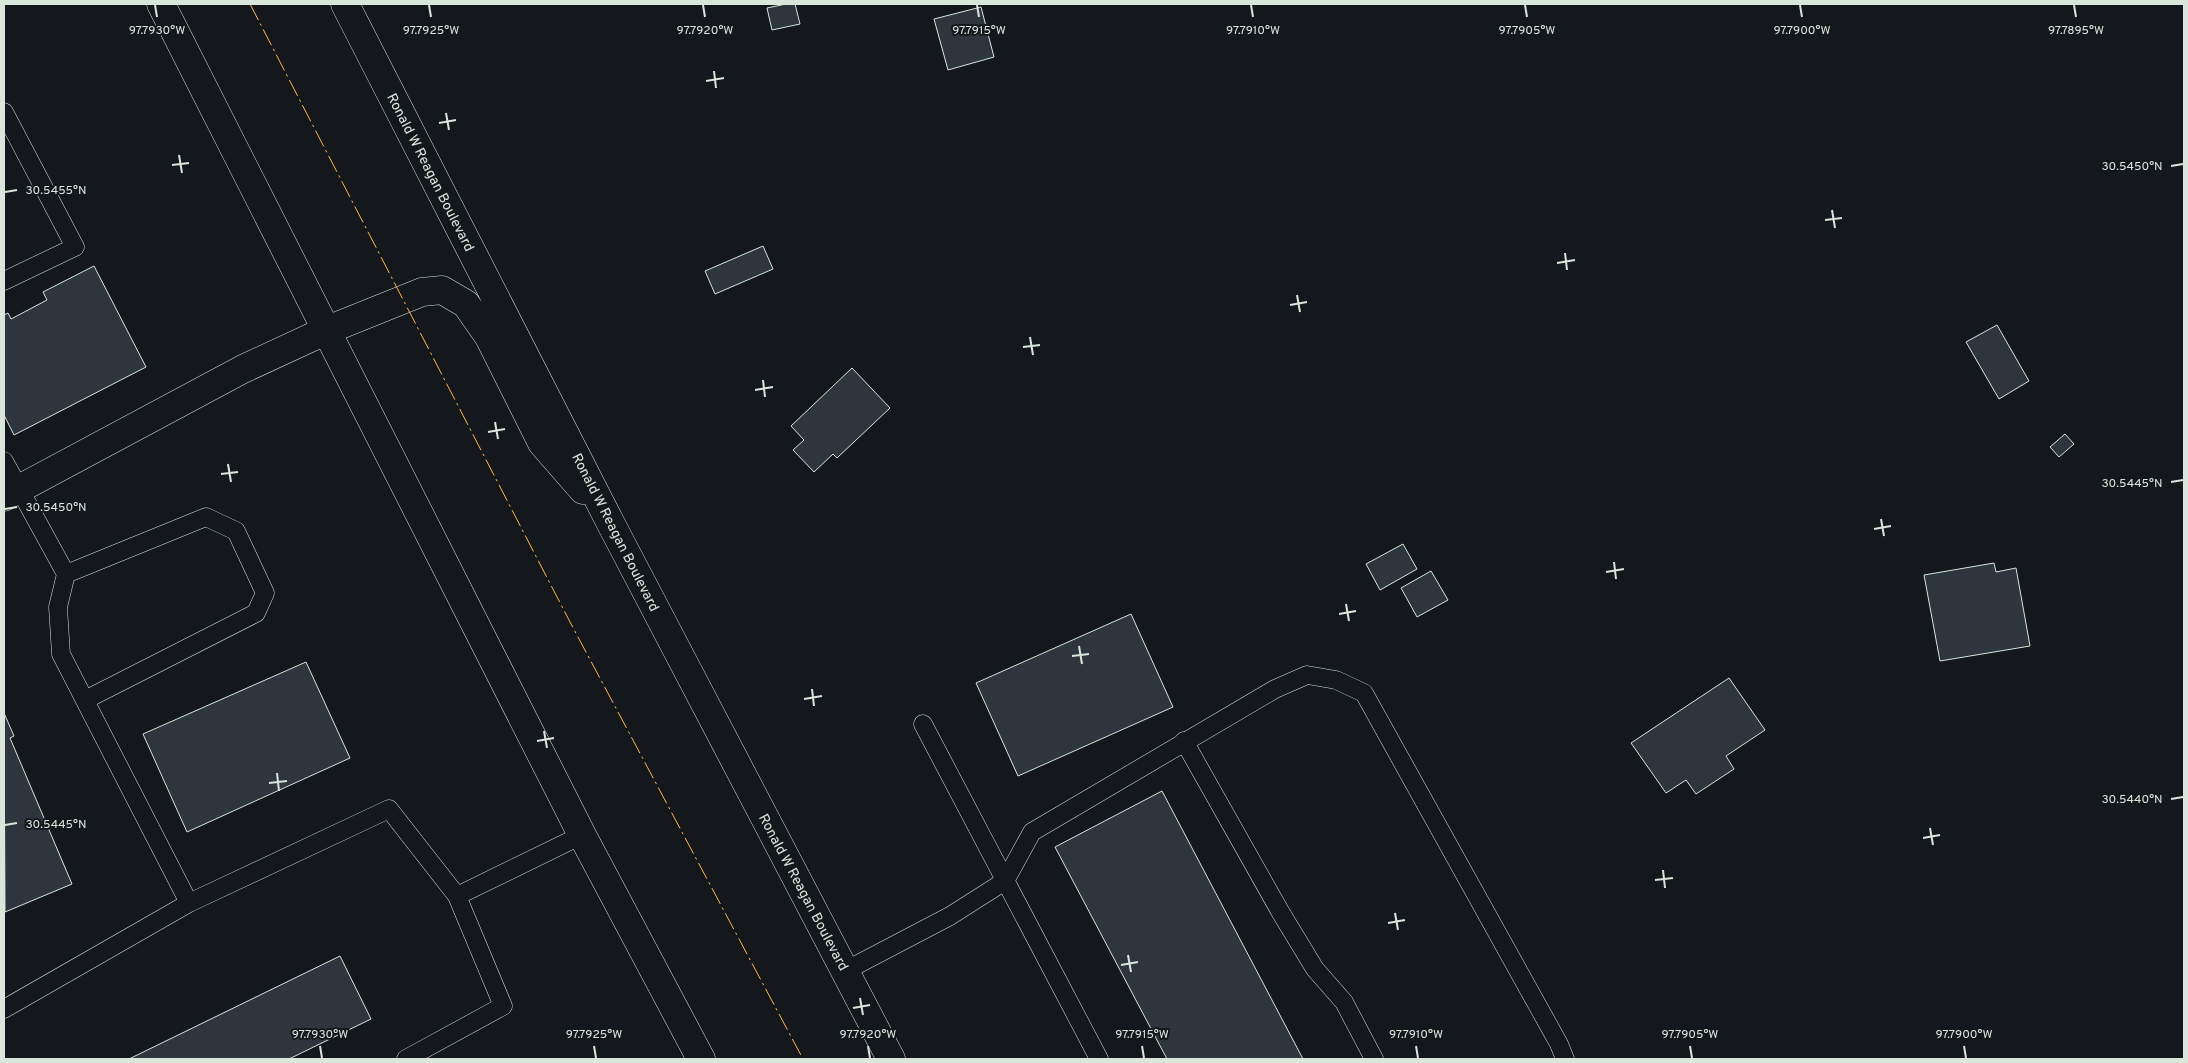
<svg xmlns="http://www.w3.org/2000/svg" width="2188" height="1063" font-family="Overpass,sans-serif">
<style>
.building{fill:#2c363c;stroke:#d8e6dc}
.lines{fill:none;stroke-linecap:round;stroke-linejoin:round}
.lane-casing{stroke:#d8e6dc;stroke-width:19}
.street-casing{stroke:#d8e6dc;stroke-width:29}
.primary-casing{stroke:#d8e6dc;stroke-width:29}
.lane{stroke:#14181c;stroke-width:18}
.street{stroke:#14181c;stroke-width:28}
.primary{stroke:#14181c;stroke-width:28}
.power{stroke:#ffb74d;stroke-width:1;stroke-dasharray:18 4 2.5 4;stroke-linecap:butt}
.ticks{fill:none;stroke:#d8e6dc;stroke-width:2}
.labels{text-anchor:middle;stroke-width:4;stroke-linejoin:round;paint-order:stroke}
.street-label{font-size:14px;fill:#d8e6dc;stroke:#14181c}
.ticks-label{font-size:12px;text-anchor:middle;fill:#d8e6dc;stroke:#14181c;stroke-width:4;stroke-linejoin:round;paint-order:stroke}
</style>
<rect width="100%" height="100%" fill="#14181c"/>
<!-- building -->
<path class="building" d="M786 4H795L800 24 772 30 767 8Z
M981 7 994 57 948 70 934 19Z
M763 246 773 269 715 294 705 271Z
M94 266 146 367 14 435 4 415V315L8 313 11 319 47 300 43 292Z
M1997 325 2029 381 1999 399 1966 342Z
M852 368 890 408 837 458 833 454 814 472 793 450 804 440 791 426Z
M2065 434 2074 444 2059 457 2050 447Z
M1403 544 1417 569 1380 590 1366 564Z
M1994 563 1996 572 2016 568 2030 646 1940 661 1924 575Z
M1431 571 1448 600 1417 617 1401 588Z
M1131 614 1173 707 1018 776 976 683Z
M306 662 350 758 187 832 143 734Z
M1729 678 1765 730 1726 756 1734 769 1696 794 1686 780 1666 793 1631 743Z
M4 713 14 736 10 738 72 884 5 912Z
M1162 791 1303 1059H1167L1055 847Z
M340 956 371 1019 289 1059H129Z"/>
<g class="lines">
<defs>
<path id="lane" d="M4 112 75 247 4 281
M4 461 66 574 58 607 61 654 189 903 389 809 457 896 582 835
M66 574 206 517 236 531 265 593 256 613 85 700
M923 724 1099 1059
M1184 741 1281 913 1315 969 1344 1002 1374 1059
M845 971 950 916 1005 881 1032 832 1275 689 1307 675 1336 680 1364 693 1559 1044 1565 1059
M4 1009 189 903
M406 1059 503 1006 457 896"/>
<path id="street" d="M4 497 243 369 325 331"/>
<path id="primary" d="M161 4 582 835 701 1059
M345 4 610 522 891 1059
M325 331 422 292 442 290 466 304 489 337 542 443 583 490"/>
</defs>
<!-- lane casing -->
<use href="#lane" class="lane-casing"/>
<!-- street casing -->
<use href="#street" class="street-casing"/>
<!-- primary casing -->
<use href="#primary" class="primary-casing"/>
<!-- lane -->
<use href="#lane" class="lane"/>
<!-- street -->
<use href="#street" class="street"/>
<!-- primary -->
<use href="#primary" class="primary"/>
<!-- power -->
<path class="power" d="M250 4 570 622 803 1059"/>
</g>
<!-- ticks -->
<path class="ticks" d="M155 5 157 17M429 5 431 17M703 5 705 17M977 5 979 17M1251 5 1253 17M1525 5 1527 17M1800 5 1802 17M2074 5 2076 17M714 71 716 88M706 81 724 78M446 113 449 130M439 123 456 120M179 155 182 173M172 165 189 163M2171 166 2183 164M5 192 17 190M1832 210 1835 228M1825 220 1842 218M1565 253 1567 270M1557 263 1575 260M1297 295 1300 312M1290 305 1307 302M1030 337 1033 355M1023 347 1040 345M763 380 765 397M755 390 773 387M495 422 498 439M488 432 505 429M228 464 231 482M221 474 238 472M2171 482 2183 480M5 509 17 507M1881 519 1884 536M1874 529 1891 526M1614 562 1616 579M1606 572 1624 569M1346 604 1349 621M1339 614 1356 611M1079 646 1082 664M1072 656 1089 654M812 689 814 706M804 699 822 696M544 731 547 748M537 741 554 738M277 773 279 791M269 783 287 781M2171 799 2183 797M5 825 17 823M1930 828 1933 845M1923 838 1940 835M1663 870 1665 888M1655 880 1673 878M1395 913 1398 930M1388 923 1405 920M1128 955 1131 972M1121 965 1138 962M860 998 863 1015M853 1008 870 1005M320 1046 322 1058M594 1046 596 1058M868 1046 870 1058M1142 1046 1144 1058M1416 1046 1418 1058M1690 1046 1692 1058M1964 1046 1966 1058"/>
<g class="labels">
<!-- street labels -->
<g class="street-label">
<text transform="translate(431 172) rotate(63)" y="5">Ronald W Reagan Boulevard</text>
<text transform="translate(616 532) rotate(63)" y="5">Ronald W Reagan Boulevard</text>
<text transform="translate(804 892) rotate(62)" y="5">Ronald W Reagan Boulevard</text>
</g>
</g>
<g class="ticks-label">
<text x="157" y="34">97.7930°W</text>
<text x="431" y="34">97.7925°W</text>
<text x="705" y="34">97.7920°W</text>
<text x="979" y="34">97.7915°W</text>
<text x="1253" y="34">97.7910°W</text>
<text x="1527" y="34">97.7905°W</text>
<text x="1802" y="34">97.7900°W</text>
<text x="2076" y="34">97.7895°W</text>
<text x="2132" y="170">30.5450°N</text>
<text x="56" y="194">30.5455°N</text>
<text x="2132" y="487">30.5445°N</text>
<text x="56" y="511">30.5450°N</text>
<text x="2132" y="803">30.5440°N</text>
<text x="56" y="828">30.5445°N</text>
<text x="320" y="1038">97.7930°W</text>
<text x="594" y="1038">97.7925°W</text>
<text x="868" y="1038">97.7920°W</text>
<text x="1142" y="1038">97.7915°W</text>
<text x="1416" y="1038">97.7910°W</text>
<text x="1690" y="1038">97.7905°W</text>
<text x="1964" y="1038">97.7900°W</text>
</g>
<!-- border -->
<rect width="2188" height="1063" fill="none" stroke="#d8e6dc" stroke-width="10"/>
</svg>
